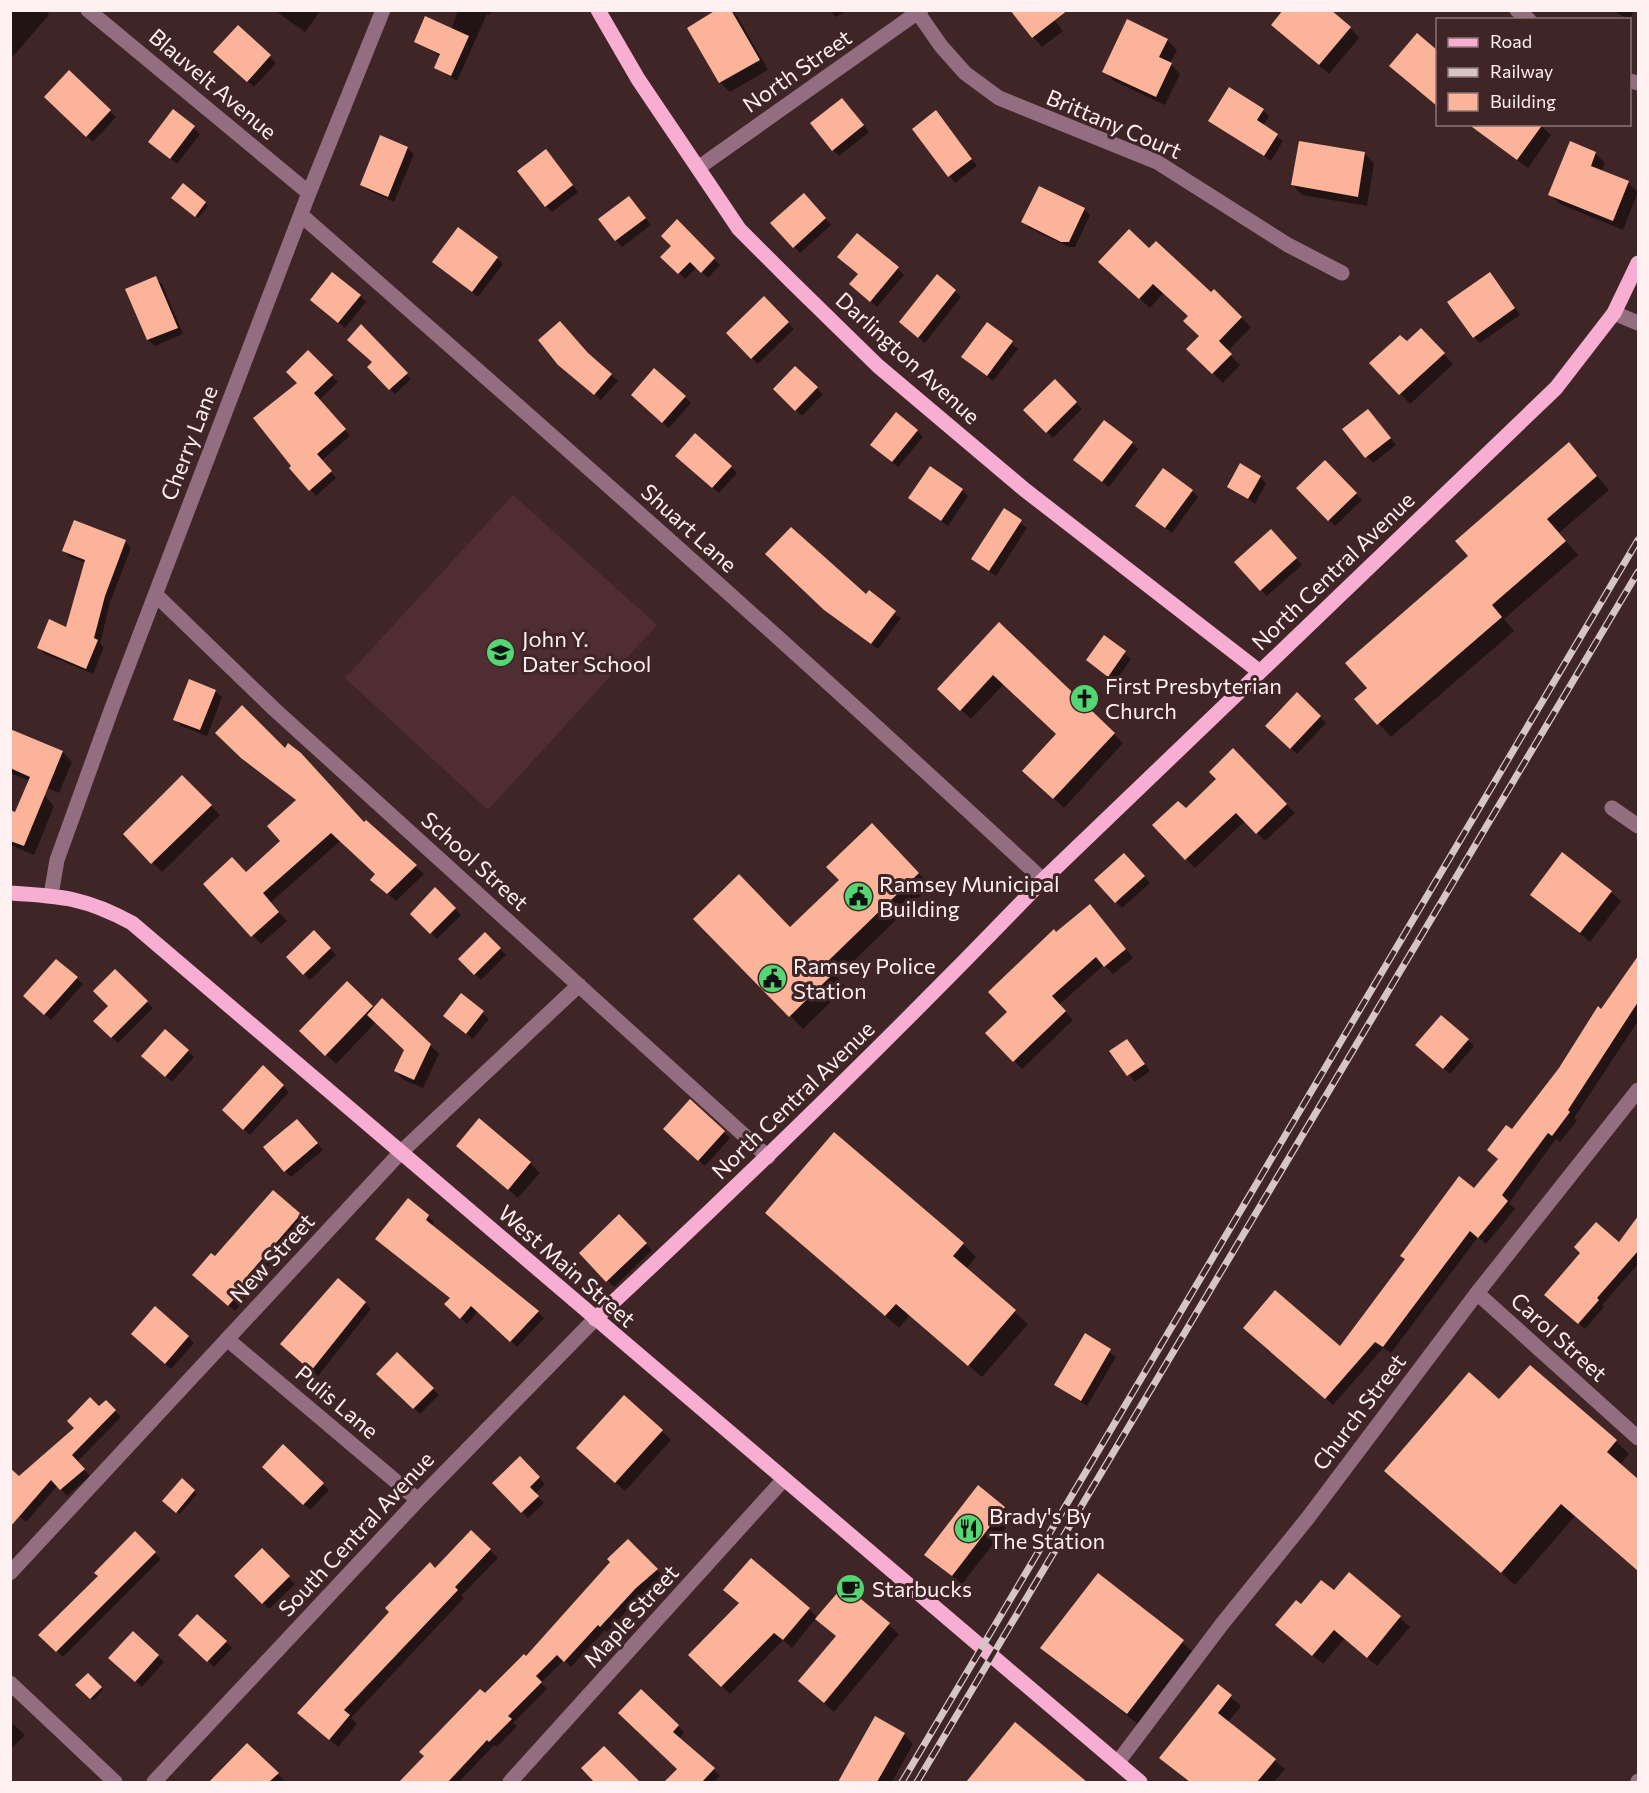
<svg xmlns="http://www.w3.org/2000/svg" width="1649" height="1793" font-family="Commissioner,sans-serif">
<style>
.built{fill:#4f2d30}
.shadow{fill:#0007}
.building{fill:#fbb399}
.lines{fill:none;stroke-linecap:round;stroke-linejoin:round}
.minor{stroke:#926e80;stroke-width:15}
.major{stroke:#f8aed3;stroke-width:15}
.rail-casing{stroke:#d6c5c6;stroke-width:7}
.rail{stroke:#402527;stroke-width:4.5;stroke-dasharray:14;stroke-linecap:butt}
.labels{text-anchor:middle;stroke-width:6;stroke-linejoin:round;paint-order:stroke}
.street-label{font-size:22px;fill:#fff0f1;stroke:#402527}
.poi-label{font-size:22px;fill:#fff0f1;stroke:#402527;text-anchor:start}
</style>
<rect width="100%" height="100%" fill="#402527"/>
<!-- built -->
<path class="built" d="M513 495 657 625 488 810 345 678Z"/>
<!-- shadow -->
<path class="shadow" d="M10 10H45L49 15 10 60Z
M274 10H321L305 32Z
M458 10H492L490 15 487 14 457 81 436 68 441 57 426 47 451 30Z
M719 10H732L737 16 768 70 730 92 720 82Z
M830 10H848L836 17Z
M1612 10H1634L1629 20Z
M1047 11 1063 31 1042 47 1033 37Z
M1273 25 1350 28 1359 38 1329 74Z
M238 27 276 63 254 87 221 58Z
M1417 35 1438 52V106L1401 76Z
M1167 40 1177 50 1170 63 1180 74 1165 105 1114 81 1104 71Z
M69 72 116 117 93 142 46 97Z
M842 100 869 132 839 156 833 150Z
M1263 110 1269 116 1263 126 1283 141 1271 161 1209 120Z
M173 111 200 134 177 164 156 148Z
M942 119 977 166 955 183 914 129Z
M1470 125 1541 126 1551 135 1528 168Z
M407 148 414 154 394 202 368 190 361 184Z
M1595 153 1605 163 1601 172 1628 183 1638 192 1623 230 1560 204 1550 194Z
M1365 154 1374 163 1367 206 1302 195 1293 185Z
M552 157 578 192 552 212 546 206Z
M176 200 205 203 208 206 198 218Z
M810 201 831 225 800 253 772 223Z
M635 204 651 225 622 247 616 240Z
M1084 209 1090 215 1075 247H1069L1029 228 1023 222Z
M677 222 720 265 708 278 697 267 685 279 663 257 673 246Z
M497 258 503 264 478 297 434 262Z
M898 269 904 275 877 307 858 290Z
M1110 272 1211 294 1214 291 1251 327 1227 352 1240 365 1223 383 1188 349 1201 337 1189 316 1164 292 1150 308Z
M1490 274 1520 315 1480 343 1474 337Z
M155 278 162 284 183 334 155 346 148 340 127 289Z
M955 291 961 297 925 343 907 328Z
M360 296 366 302 345 328 318 306Z
M764 298 794 329 758 364 728 333Z
M988 324 1018 349 993 381 969 363Z
M361 327 411 379 395 394 369 367 374 362Z
M1431 340 1453 364 1410 404 1372 363 1407 343Z
M308 352 338 382 319 400 350 436 321 461 336 478 316 496 291 468 299 384Z
M590 357 618 381 601 400 567 371Z
M795 368 823 394 802 416 775 389Z
M1055 381 1082 409 1053 438 1025 410Z
M685 397 691 403 669 428 639 401Z
M1374 417 1396 445 1373 463 1344 429Z
M917 431 923 437 898 467 878 451Z
M1132 443 1138 449 1109 487 1081 466Z
M1581 457 1609 490 1559 533 1578 555 1504 619 1514 631 1391 737 1356 699Z
M684 462 731 467 737 473 719 493Z
M1325 462 1362 500 1335 526 1298 489Z
M1260 477 1266 483 1255 504 1228 486Z
M962 490 968 496 948 526 910 498Z
M1192 491 1198 497 1172 533 1144 512Z
M1004 511 1027 528 996 576 979 564Z
M1277 538 1302 565 1267 596 1261 590Z
M125 541 131 548 110 602 100 644 104 647 93 674 45 654 39 648 67 629 86 563 70 557 64 551Z
M767 554 866 596 901 618 878 649 832 616Z
M999 624 1123 743 1064 808 1034 780 1058 734 1004 684 971 719 939 689Z
M1104 637 1131 659 1115 682 1094 666Z
M215 691 222 697 207 736 181 726 175 719Z
M1297 694 1326 723 1297 754 1267 726Z
M10 731 63 752 72 762 59 793 10 773Z
M217 733 365 824 366 823 424 874 396 901 381 888 377 874 340 841 270 903 287 921 261 944 205 884 246 874 282 842 297 801 251 766Z
M1233 750 1295 813 1265 841 1245 821 1195 868 1154 825 1186 810 1218 779Z
M182 777 220 815 162 872 125 834Z
M25 793 45 796 54 806 34 855 10 845V812L16 814Z
M872 825 931 886 837 977 846 987 803 1029 695 919 790 929 841 880Z
M1130 861 1150 883 1122 908 1096 880Z
M435 890 461 915 437 939 412 914Z
M1611 892 1621 901 1590 942 1532 894Z
M1098 915 1133 958 1113 974 1104 965 1059 1005 1073 1020 1022 1069 987 1033 1009 1012 1056 934Z
M314 932 336 955 310 980 288 957Z
M485 934 506 955 481 980 460 959Z
M115 971 153 1008 118 1043 95 1021 110 1006Z
M1629 972 1638 978V1021L1574 1118 1577 1121 1560 1142 1556 1139 1509 1203 1515 1209 1486 1244 1478 1237 1391 1353 1383 1348 1333 1405 1252 1335 1340 1349 1499 1160Z
M76 978 83 984 51 1020 31 1002Z
M347 983 374 1009 430 1045 439 1054 423 1088 404 1080 395 1071 405 1050 376 1022 336 1064 302 1031Z
M461 995 489 1019 473 1039 452 1022Z
M1127 1040 1150 1071 1135 1082 1111 1051Z
M1468 1040 1474 1046 1450 1074 1423 1051Z
M188 1051 194 1057 172 1082 149 1062Z
M263 1067 289 1092 250 1135 224 1110Z
M303 1127 323 1150 291 1177 285 1171Z
M724 1132 730 1138 705 1166 671 1135Z
M834 1134 963 1244 976 1257 966 1269 1028 1324 982 1377 910 1315 899 1328 767 1213Z
M458 1146 530 1163 540 1173 518 1198Z
M273 1192 306 1221 249 1288 252 1291 235 1311 200 1281Z
M408 1200 434 1222 432 1226 513 1294 515 1291 544 1318 517 1347 478 1311 467 1324 452 1310 451 1298Z
M619 1216 652 1250 614 1287 581 1253Z
M1638 1218V1264L1602 1305 1604 1307 1585 1329 1552 1301 1619 1245Z
M365 1303 371 1309 318 1376 288 1350Z
M1085 1335 1116 1357 1087 1406 1056 1385Z
M188 1337 194 1343 171 1369 139 1340Z
M397 1354 439 1395 420 1414 378 1374Z
M1500 1401 1616 1441 1629 1454 1620 1465 1638 1481V1571L1575 1516 1515 1585 1386 1471Z
M106 1402 121 1417 77 1462 90 1476 67 1496 58 1485 26 1522 14 1512Z
M662 1431 671 1440 625 1491 588 1458Z
M283 1446 329 1490 310 1510 264 1467Z
M520 1458 545 1484 535 1494 544 1503 528 1518 494 1483Z
M182 1480 197 1494 180 1514 164 1501Z
M1004 1508 1014 1517 962 1584 926 1555Z
M471 1532 498 1558 461 1596 464 1598 351 1718 357 1724 338 1747 307 1720 435 1570Z
M135 1533 161 1559 63 1657 40 1635 100 1576Z
M628 1541 663 1576 642 1594 607 1632 605 1630 571 1667 564 1660 541 1683 547 1689 513 1723 517 1726 497 1747 494 1745 459 1782H401L485 1695 526 1659Z
M262 1551 295 1584 269 1609 237 1576Z
M1098 1575 1196 1654 1140 1726 1042 1647Z
M1349 1575 1410 1627 1377 1666 1344 1639 1323 1664 1287 1634 1301 1606 1334 1592Z
M844 1587 899 1634 834 1712 800 1681 837 1637 816 1618 792 1648 783 1640 730 1694 690 1655 809 1609 818 1618Z
M186 1641 226 1642 232 1648 214 1667Z
M158 1656 164 1662 142 1687 116 1664Z
M88 1675 103 1690 93 1701 77 1685Z
M1218 1686 1241 1706 1228 1722 1285 1769 1274 1782H1190L1161 1758Z
M641 1691 684 1732 679 1739 720 1776 714 1782H666L678 1769Z
M875 1718 904 1734 913 1744 892 1782H839Z
M10 1721 25 1735 10 1750Z
M1015 1725 1086 1782H968Z
M247 1745 285 1781 283 1782H225L218 1775Z
M604 1748 638 1782H597L583 1768Z"/>
<!-- building -->
<path class="building" d="M716 10H731L760 60 719 83 687 28Z
M1010 10H1068L1032 38Z
M1283 10H1331L1351 27 1319 65 1271 25Z
M425 16 469 36 451 76 434 68 440 54 414 42Z
M1127 19 1168 39 1159 57 1172 63 1156 97 1102 72Z
M238 25 271 55 247 82 213 52Z
M1417 33 1437 50V106L1389 66Z
M69 70 111 110 86 137 44 97Z
M1229 87 1264 109 1257 120 1278 134 1264 156 1208 121Z
M842 98 864 125 832 151 810 123Z
M173 109 195 126 170 159 148 142Z
M936 110 972 159 948 177 912 129Z
M1468 124H1543L1517 160Z
M380 135 408 147 388 197 360 185Z
M1299 141 1365 152 1358 197 1291 185Z
M1570 141 1596 152 1591 166 1629 181 1613 221 1548 195Z
M546 149 573 185 545 207 517 171Z
M183 183 206 202 195 217 171 198Z
M1039 186 1085 208 1069 242H1061L1021 222Z
M804 193 826 218 793 248 770 223Z
M629 196 646 218 615 241 598 219Z
M677 219 715 258 701 273 690 262 678 274 660 257 671 246 661 236Z
M458 227 498 257 472 292 432 262Z
M1129 229 1149 248 1156 241 1211 292 1214 289 1242 317 1219 341 1232 354 1212 374 1186 349 1199 336 1183 321 1188 316 1153 284 1139 299 1098 262Z
M857 233 899 267 870 302 849 284 858 274 837 257Z
M332 272 361 295 338 323 310 300Z
M1490 272 1515 308 1473 338 1447 302Z
M937 274 956 290 918 338 899 322Z
M156 276 178 328 147 340 125 289Z
M764 296 789 322 751 359 726 333Z
M560 321 588 353 612 374 594 395 558 365 538 340Z
M987 322 1013 341 987 376 961 357Z
M361 324 408 373 389 390 367 367 372 362 347 340Z
M1421 328 1445 353 1399 395 1369 363 1400 335 1407 341Z
M308 350 333 375 314 393 346 429 317 454 332 471 309 491 289 468 291 466 253 418 297 383 286 372Z
M795 366 818 387 795 411 773 389Z
M654 368 686 396 662 423 631 395Z
M1055 379 1077 402 1046 433 1023 410Z
M1368 409 1391 438 1365 458 1342 429Z
M896 412 918 430 892 462 870 445Z
M1104 420 1133 442 1102 482 1073 460Z
M695 433 732 466 712 488 675 456Z
M1569 442 1597 476 1547 519 1566 541 1492 605 1502 617 1377 725 1354 699 1367 688 1345 663 1468 556 1455 541Z
M1325 460 1357 493 1328 521 1296 488Z
M1240 463 1261 476 1248 499 1227 487Z
M930 466 963 489 941 521 908 498Z
M1163 468 1193 490 1165 528 1135 506Z
M1004 508 1022 520 989 571 971 559Z
M74 520 126 540 105 596 94 638 98 640 86 669 37 648 49 619 66 627 85 560 62 551Z
M791 527 866 594 869 590 896 611 871 644 824 610 765 554Z
M1271 529 1297 558 1260 591 1234 562Z
M999 622 1115 733 1053 799 1022 771 1056 734 993 675 960 711 937 689Z
M1104 635 1126 651 1108 677 1086 660Z
M189 679 216 690 200 730 173 720Z
M1297 692 1321 716 1290 749 1265 726Z
M242 705 285 748 288 743 301 753 364 822 366 820 417 865 387 894 370 880 375 874 331 833 263 893 279 912 251 937 203 884 232 857 246 872 280 841 267 826 296 800 241 758 215 733Z
M10 729 63 751 24 846 10 841V810L15 812 30 777 10 768Z
M1233 748 1287 804 1256 834 1236 813 1185 860 1152 825 1178 801 1186 808 1216 779 1209 772Z
M182 775 212 805 151 864 123 834Z
M872 823 919 873 825 964 834 973 789 1017 693 919 739 874 790 927 839 880 826 867Z
M1562 852 1612 891 1580 933 1530 895Z
M1124 853 1145 876 1115 903 1094 880Z
M435 887 456 908 430 934 410 914Z
M1090 904 1126 949 1104 967 1096 957 1052 996 1066 1011 1013 1062 985 1033 1007 1012 988 992 1054 929 1056 932Z
M314 930 331 948 303 975 286 957Z
M485 932 501 948 474 975 458 959Z
M1638 956V1002L1568 1110 1570 1112 1552 1136 1548 1133 1502 1195 1508 1201 1478 1238 1470 1231 1383 1347 1375 1342 1325 1399 1243 1328 1275 1290 1340 1346 1405 1259 1400 1256 1459 1176 1474 1188 1498 1159 1487 1150 1506 1125 1512 1129 1559 1068 1598 1006 1601 1009Z
M56 959 78 977 44 1015 23 996Z
M115 969 148 1001 111 1038 93 1021 108 1006 93 991Z
M347 981 373 1006 325 1056 299 1031Z
M461 993 484 1011 466 1034 443 1016Z
M382 998 431 1044 414 1080 394 1071 404 1050 367 1015Z
M1441 1015 1469 1039 1443 1069 1415 1045Z
M165 1029 189 1050 165 1077 141 1056Z
M1127 1039 1145 1064 1127 1076 1109 1051Z
M263 1065 284 1085 243 1130 222 1110Z
M690 1099 725 1131 698 1161 663 1129Z
M479 1118 531 1162 508 1190 456 1146Z
M297 1119 318 1143 284 1172 263 1147Z
M834 1132 964 1243 953 1256 1016 1310 968 1366 896 1304 885 1316 765 1213Z
M273 1190 301 1214 243 1281 247 1284 228 1306 192 1275 211 1253 215 1256Z
M408 1198 429 1215 426 1220 539 1311 510 1342 471 1306 460 1319 444 1304 450 1298 375 1239Z
M619 1214 647 1243 606 1282 579 1253Z
M1638 1216V1251L1597 1298 1599 1300 1578 1324 1544 1295 1580 1253 1574 1247 1596 1222 1619 1242Z
M338 1278 366 1302 311 1371 280 1344Z
M155 1306 189 1336 165 1364 131 1334Z
M1085 1333 1111 1349 1081 1401 1054 1385Z
M397 1352 434 1388 413 1409 376 1374Z
M1530 1365 1617 1440 1607 1452 1638 1479V1571L1561 1504 1501 1573 1384 1471 1469 1372 1499 1399Z
M624 1395 663 1430 615 1483 576 1448Z
M90 1397 99 1406 106 1400 116 1410 72 1455 85 1469 60 1490 51 1480 10 1527V1468L19 1476 74 1428 67 1421Z
M283 1444 324 1483 303 1505 262 1467Z
M520 1456 540 1477 530 1487 539 1496 521 1513 492 1483Z
M182 1478 195 1490 176 1513 162 1501Z
M978 1485 1005 1507 952 1576 924 1555Z
M471 1530 491 1549 455 1587 458 1590 344 1710 350 1715 329 1740 297 1713 389 1612 385 1608 430 1562 435 1568Z
M135 1531 156 1552 56 1652 38 1635 98 1576 94 1573Z
M628 1539 658 1569 636 1588 600 1627 598 1625 564 1662 557 1655 536 1676 542 1682 508 1716 512 1719 489 1742 487 1740 448 1782H399L424 1756 419 1752 480 1689 485 1693 524 1654 526 1656 610 1562 607 1559Z
M262 1548 290 1576 262 1604 234 1576Z
M751 1558 810 1608 783 1640 774 1633 721 1687 688 1655 739 1603 723 1590Z
M1349 1572 1401 1616 1367 1658 1334 1630 1312 1656 1275 1625 1296 1600 1301 1604 1321 1580 1334 1590Z
M1098 1573 1184 1640 1127 1714 1040 1648Z
M844 1585 890 1623 824 1703 798 1681 836 1636 815 1619Z
M197 1614 227 1641 207 1662 178 1635Z
M133 1631 159 1655 135 1682 108 1658Z
M88 1673 102 1687 90 1699 75 1685Z
M1218 1684 1232 1695 1218 1713 1276 1759 1257 1782H1190L1159 1758Z
M641 1689 679 1725 673 1732 715 1768 702 1782H664L677 1769 618 1713Z
M875 1716 905 1733 877 1782H838Z
M1015 1722 1087 1782H966Z
M247 1743 279 1773 269 1782H209Z
M604 1746 640 1782H594L581 1768Z"/>
<g class="lines">
<!-- minor -->
<path class="minor" d="M88 10 309 193
M1517 10 1529 20
M918 13 941 46 965 73 999 98 1157 162 1288 245 1342 273
M1630 81 1638 83
M698 168 921 10
M301 215C551 434 800 654 1043 880
M1614 313 1638 323
M156 595 274 709 768 1157
M1612 808 1638 826
M51 895 57 860 113 705 309 193 383 10
M1477 1293 1638 1438
M227 1339 418 1500
M10 1573 400 1153 579 985
M10 1683 115 1782
M1118 1762 1222 1624 1307 1519 1477 1293 1638 1090
M154 1782 418 1500 595 1319
M510 1782 784 1479
M1638 1782V1781"/>
<!-- major -->
<path class="major" d="M598 10 638 79 739 229 792 282 878 366 1025 490 1260 672
M10 893C62 896 86 898 132 923L1140 1782
M595 1319C748 1177 898 1031 1043 880L1556 388 1614 313 1638 263"/>
<defs>
<path id="rail" d="M902 1782 1638 540
M917 1782 1638 572"/>
</defs>
<!-- rail casing -->
<use href="#rail" class="rail-casing"/>
<!-- rail -->
<use href="#rail" class="rail"/>
</g>
<!-- icons -->
<defs>
<symbol id="school-disc" viewBox="-11 -11 22 22"><circle r="9.5" fill="#54d672" stroke="#402527"/><path d="M0-5L7-2L0 1L-7-2ZM-4 1L0 2.5L4 1V4Q0 6-4 4Z" fill="#111"/></symbol>
<symbol id="church-disc" viewBox="-11 -11 22 22"><circle r="9.5" fill="#54d672" stroke="#402527"/><path d="M-1.2-6h2.4v3.5h3.3v2.4h-3.3V6h-2.4V-.1h-3.3v-2.4h3.3Z" fill="#111"/></symbol>
<symbol id="civic-disc" viewBox="-11 -11 22 22"><circle r="9.5" fill="#54d672" stroke="#402527"/><path d="M-.6-6.5H3V-4.5H.6V-3L4-1V1h2V6H-6V1h2V-1L-.6-3ZM-1.2 2.5V6h2.4V2.5Z" fill="#111"/></symbol>
<symbol id="restaurant-disc" viewBox="-11 -11 22 22"><circle r="9.5" fill="#54d672" stroke="#402527"/><path d="M-5-6h1v4h1v-4h1v4h1v-4h1v5L-1.5 .5V6h-2V.5L-5-1ZM5-6V6H3V1.5H1.5Q1.5-4 5-6Z" fill="#111"/></symbol>
<symbol id="cafe-disc" viewBox="-11 -11 22 22"><circle r="9.5" fill="#54d672" stroke="#402527"/><path d="M-5.5-4.5H6V0H3Q3 3.5 0 3.5H-2.5Q-5.5 3.5-5.5 0ZM3-3.2v2h1.7v-2ZM-6 4.5H4V6H-6Z" fill="#111"/></symbol>
</defs>
<g fill-rule="evenodd">
<use href="#school-disc" x="484" y="636" width="33" height="33"/>
<use href="#church-disc" x="1068" y="682" width="33" height="33"/>
<use href="#civic-disc" x="842" y="880" width="33" height="33"/>
<use href="#civic-disc" x="756" y="962" width="33" height="33"/>
<use href="#restaurant-disc" x="952" y="1512" width="33" height="33"/>
<use href="#cafe-disc" x="834" y="1572" width="33" height="33"/>
</g>
<g class="labels">
<!-- street labels -->
<g class="street-label">
<text transform="translate(797 71) rotate(-35)" y="8">North Street</text>
<text transform="translate(213 84) rotate(40)" y="8">Blauvelt Avenue</text>
<text transform="translate(1114 124) rotate(23)" y="8">Brittany Court</text>
<text transform="translate(908 358) rotate(42)" y="8">Darlington Avenue</text>
<text transform="translate(189 443) rotate(-69)" y="8">Cherry Lane</text>
<text transform="translate(689 528) rotate(42)" y="8">Shuart Lane</text>
<text transform="translate(1333 571) rotate(-44)" y="8">North Central Avenue</text>
<text transform="translate(475 861) rotate(42)" y="8">School Street</text>
<text transform="translate(793 1100) rotate(-44)" y="8">North Central Avenue</text>
<text transform="translate(272 1258) rotate(-47)" y="8">New Street</text>
<text transform="translate(567 1266) rotate(41)" y="8">West Main Street</text>
<text transform="translate(1559 1337) rotate(42)" y="8">Carol Street</text>
<text transform="translate(337 1402) rotate(40)" y="8">Pulis Lane</text>
<text transform="translate(1359 1412) rotate(-53)" y="8">Church Street</text>
<text transform="translate(356 1534) rotate(-47)" y="8">South Central Avenue</text>
<text transform="translate(631 1616) rotate(-48)" y="8">Maple Street</text>
</g>
<!-- poi labels -->
<g class="poi-label">
<text x="522" y="647">John Y.<tspan x="522" dy="25">Dater School</tspan></text>
<text x="1105" y="694">First Presbyterian<tspan x="1105" dy="25">Church</tspan></text>
<text x="879" y="892">Ramsey Municipal<tspan x="879" dy="25">Building</tspan></text>
<text x="793" y="974">Ramsey Police<tspan x="793" dy="25">Station</tspan></text>
<text x="989" y="1524">Brady's By<tspan x="989" dy="25">The Station</tspan></text>
<text x="872" y="1597">Starbucks</text>
</g>
</g>
<!-- border -->
<rect width="1649" height="1793" fill="none" stroke="#fff0f1" stroke-width="24"/>
<!-- legend -->
<rect x="1436" y="18" width="195" height="108" fill="#402527" stroke="#8c7678" stroke-width="1.5"/>
<rect x="1448" y="38" width="30" height="9" fill="#f8aed3" stroke="#8c7678" stroke-width="1.5"/>
<text x="1490" y="48" font-size="18" fill="#fff0f1">Road</text>
<rect x="1448" y="68" width="30" height="9" fill="#d6c5c6" stroke="#8c7678" stroke-width="1.5"/>
<text x="1490" y="78" font-size="18" fill="#fff0f1">Railway</text>
<rect x="1448" y="93" width="30" height="18" fill="#fbb399" stroke="#8c7678" stroke-width="1.5"/>
<text x="1490" y="108" font-size="18" fill="#fff0f1">Building</text>
</svg>
